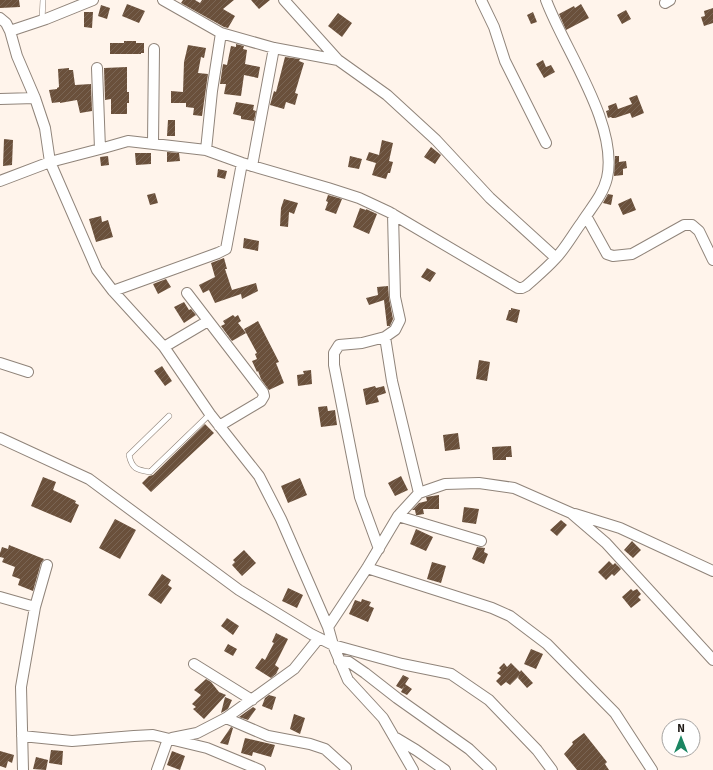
<svg xmlns="http://www.w3.org/2000/svg" width="713" height="770" font-family="Signika,sans-serif">
<style>
.building{fill:url(#building-hatch)}
.lines{fill:none;stroke-linecap:round;stroke-linejoin:round}
.service-casing{stroke:#90847a;stroke-width:6}
.minor-casing{stroke:#90847a;stroke-width:12}
.service{stroke:#fff;stroke-width:5}
.minor{stroke:#fff;stroke-width:10}
</style>
<defs>
<pattern id="building-hatch" width="6" height="6" patternUnits="userSpaceOnUse"><rect width="6" height="6" fill="#6a503b"/><path d="M-1 1l2-2M0 6l6-6M5 7l2-2" fill="none" stroke="#7a6554"/></pattern>
</defs>
<rect width="100%" height="100%" fill="#fff4eb"/>
<!-- building -->
<path class="building" d="M0 0H19L20 7 0 8Z
M183 0H195L200 3 202 0H234L223 9 235 16 228 28 224 27 181 3Z
M251 0H270L259 9Z
M127 4 145 11 139 23 122 16Z
M581 4 589 18 566 30 559 14 574 6 575 8Z
M101 5 110 8 107 19 98 16Z
M713 8V23L704 26 701 17 705 16 704 11Z
M626 10 631 19 622 24 617 15Z
M84 12H93L92 28 84 27Z
M533 12 537 22 531 24 527 15Z
M338 13 352 23 342 37 328 26Z
M124 41H136V43H144V53H141V54H110V43H124Z
M236 44 244 46 243 49 247 50 245 64 260 67 258 78 244 75 241 96 224 94 226 84H220L223 64 227 65 231 46 236 47Z
M188 45 206 48 204 58 201 57 198 73 208 74 202 116 193 115 194 108 186 107V103H171V91L183 92 184 62Z
M285 57 300 59 299 61 304 63 295 93 298 94 295 105 286 102 284 109 270 105 274 91 276 92Z
M543 60 546 67 551 65 555 72 544 78 536 64Z
M127 67V92H129V103H127V114H111V99L105 100 104 68Z
M69 68V70H73L75 85 91 84 92 111 80 113 77 100 60 103V102L52 103 49 90 57 89V88L59 87 58 69Z
M637 95 644 113 632 118 630 113 615 118H612L611 117 608 118 606 111 609 110 608 106 616 103 618 109 632 104 629 98Z
M236 102 254 105 253 110 256 111 254 121 241 119V116L233 114Z
M168 120H175V136H167Z
M4 139 13 140 12 165 3 166Z
M382 140 393 143 389 161 393 162 390 173H388L386 179 372 175 376 163 366 160 369 152 379 155Z
M431 147 441 155 435 164 424 157Z
M167 152 179 153 180 161 167 162Z
M135 153H151V164L136 165Z
M108 156 109 165 101 166 100 157Z
M350 156 362 159 359 169 348 167Z
M615 156H619V162L626 161 627 168 623 169V175L614 176Z
M218 169 227 171 225 179 217 177Z
M155 193 158 203 150 205 147 195Z
M608 194 613 195 611 205 603 203Z
M328 195 342 199 336 214 325 210 328 202 326 201Z
M631 198 636 210 623 215 618 204Z
M284 199 298 203 294 214 289 212 288 227 280 226 281 208Z
M360 208 366 210V209L377 214 369 234 353 227Z
M101 216 102 222 108 220 113 237 96 242 89 219Z
M244 238 259 241 258 251 243 248Z
M224 258 227 269H225L232 290 256 283 258 291 242 299 241 294 215 303 209 290 203 293 199 285 215 277 211 263Z
M427 268 436 273 430 282 421 277Z
M166 279 171 287 158 294 153 284Z
M388 286 389 298 393 319 390 326H387L384 300 369 305 366 298 378 295 377 287Z
M184 302 189 310 191 309 196 315 184 323 174 307Z
M511 308 520 310 517 323 506 320 509 310H511Z
M233 315 235 317 238 315 241 321 238 323 246 333 232 341 221 326 225 324 223 321Z
M258 321 279 362 276 363 284 383 269 390 261 379 258 371 257 372 252 361 257 359 255 354 257 353 244 329Z
M479 360 490 362 487 381 476 379Z
M162 366 172 381 165 386 154 371Z
M311 370 312 384 298 386 297 375 304 374 303 371Z
M375 386 376 388 384 386 386 393 377 396 379 402 366 405 363 389Z
M327 406 328 411 335 410 337 425 321 427 318 407Z
M205 424 214 433 151 492 142 483 149 476 153 475Z
M458 433 460 449 445 451 443 435Z
M511 446 512 457H506V460H493L492 447Z
M401 476 408 490 395 496 388 483Z
M43 477 56 482 53 490 76 501 75 503 79 505 71 523 31 506Z
M300 478 307 495 288 503 281 486Z
M439 495V509H423L424 514 418 515H416L415 510H412L419 503 427 501 426 497Z
M464 507 479 509 476 524 462 522Z
M115 519 136 530 120 559 99 548Z
M561 520 567 525 557 536 550 530Z
M416 529 433 537 426 551 410 544Z
M632 541 641 550 633 558 624 550Z
M9 545 44 559 41 563 33 591 18 585 20 579 12 576 15 567 2 562 4 558 0 557V553L2 547 8 549Z
M477 547 485 548 484 552 488 554 484 564 472 559Z
M244 550 256 563 242 576 232 565 235 562 233 560Z
M609 561 613 565 615 563 621 569 614 576 612 574 606 580 598 572Z
M432 562 446 566 441 583 427 579Z
M162 574 171 580 168 585 172 588 161 604 148 595Z
M288 588 303 595 297 608 282 601Z
M631 589 633 591 637 589 641 594 638 597 641 600 631 608 622 597Z
M362 599 371 602 369 606 374 608 368 622 349 614 355 600 361 602Z
M227 618 239 626 233 635 221 626Z
M276 633 288 639 275 665 279 668 276 674 271 678 255 668 262 658 265 660 274 643 272 642Z
M228 644 237 649 233 656 224 651Z
M531 649 543 654 536 669 524 664Z
M504 663 507 667 511 663 520 672 521 670 533 683 527 688 518 678 519 676 510 685 506 682 501 686 496 681 501 676 497 673 501 670 499 668Z
M403 675 409 678 402 689 396 686Z
M206 679 211 682 219 692 226 695 204 719 193 709 196 707 192 704 201 695 194 690Z
M405 684 412 689 407 695 401 692Z
M269 695 276 697 272 710 262 706 265 698Z
M225 697 232 700 228 709 221 713Z
M253 707 256 709 248 720 239 717Z
M294 714 305 718 300 734 290 729Z
M231 727 233 728 228 745 220 743Z
M584 733 607 762 605 764 609 770H577L564 754 573 744 572 742Z
M245 738 275 745 271 757 253 752 252 756 241 753Z
M51 750 63 751 62 765 49 763Z
M0 751 14 755 12 763 8 761 6 768 0 766Z
M172 751 185 756 180 770 167 765Z
M36 757 48 760 46 770 33 769Z"/>
<g class="lines">
<defs>
<path id="service" d="M42 20 43 0
M169 416 129 455C132 469 137 470 150 472L210 414"/>
<path id="minor" d="M163 0 221 33 274 48 338 60 387 95 436 140 490 198 556 258
M284 0 338 60
M481 0 494 27 505 61 546 143
M665 3 670 0
M0 18 6 23 10 31 17 56 35 98 45 128 50 162 97 270 113 291 164 347 210 414 259 476 281 519 328 627 333 645 348 680 383 718 413 770
M10 31 46 19 93 0
M97 68 100 149
M0 99 35 98
M153 143 154 49
M206 150 212 91 221 33
M252 166 274 48
M0 181 50 162 100 149 128 141 206 150 242 163 328 188 359 198 389 212 518 288H522L526 286C536 277 546 269 555 259 565 249 573 234 582 222 591 208 603 195 607 178 619 125 564 49 546 0
M586 216 607 254 613 256 632 254 684 225H692L699 231 713 260
M113 291 218 253 226 249 242 163
M187 293 263 392 264 396 261 401 219 426
M385 337 392 381 419 493
M164 347 208 321
M0 363 28 372
M0 438 89 479 239 590 311 634 333 645 402 664 451 674 489 700 537 750 552 770
M575 514 620 528 713 571
M398 516 481 541
M379 549 360 497 334 365V353L339 345 362 343 385 337 395 330 400 320 395 297 393 214
M367 568 492 608 510 616 547 644 615 713 652 770
M0 597 35 607
M328 627 367 568 398 516 419 493 445 484 479 483 514 488 571 513 606 543 713 660
M339 661 349 662 365 673 397 698 469 749 491 770
M194 664 252 700
M226 718 268 736 310 744 325 749 346 768
M22 736 72 741 134 736 153 735 207 748 260 770
M172 738 197 733 226 718 294 669 319 638
M396 738 416 750 445 770
M23 770 21 687 35 607 47 565
M157 770 168 739"/>
</defs>
<!-- service casing -->
<use href="#service" class="service-casing"/>
<!-- minor casing -->
<use href="#minor" class="minor-casing"/>
<!-- service -->
<use href="#service" class="service"/>
<!-- minor -->
<use href="#minor" class="minor"/>
</g>
<!-- north arrow -->
<g transform="translate(681 738)"><circle r="19" fill="#ffffff" stroke="#a5a3a1"/>
<path d="M0-3L7 15L0 10L-7 15Z" fill="#1b8662"/>
<text y="-6" font-size="11" font-weight="bold" text-anchor="middle" fill="#1e1915">N</text>
</g>
</svg>
